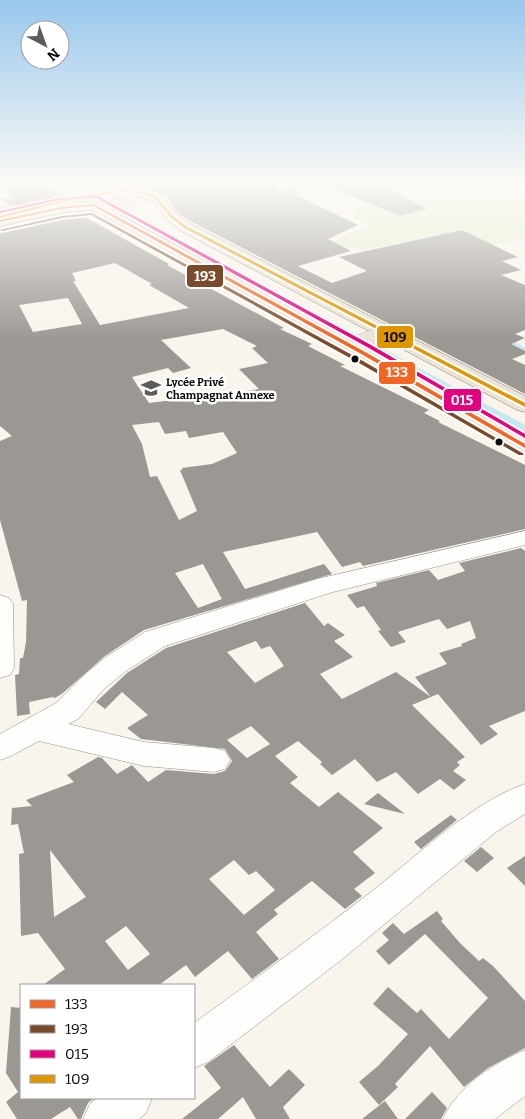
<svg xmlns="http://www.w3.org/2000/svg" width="525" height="1119" font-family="Bitter,serif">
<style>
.green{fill:#e4edcc}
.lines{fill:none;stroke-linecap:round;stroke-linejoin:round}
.stream{stroke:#c4e7f2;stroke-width:4}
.canal{fill:#c4e7f2;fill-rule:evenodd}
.building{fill:#9b9893;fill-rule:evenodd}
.minor-casing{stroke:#918f8b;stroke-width:1}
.major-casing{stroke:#7e7d78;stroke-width:1}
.minor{fill:#fefefc;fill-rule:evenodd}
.major{fill:#ebe3d6;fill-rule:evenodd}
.major-bridge-far1-casing{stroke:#7e7d78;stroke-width:17;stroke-linecap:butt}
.major-bridge-casing{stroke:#7e7d78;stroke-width:21;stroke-linecap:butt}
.major-bridge-far1{stroke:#ebe3d6;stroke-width:16}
.major-bridge{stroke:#ebe3d6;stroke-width:21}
.bus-1-casing{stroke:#fff;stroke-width:4}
.bus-2-casing{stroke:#fff;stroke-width:4}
.bus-3-casing{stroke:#fff;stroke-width:4}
.bus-4-casing{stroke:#fff;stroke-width:4}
.bus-1{fill:#f26522;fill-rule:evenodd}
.bus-2{fill:#7a4b2a;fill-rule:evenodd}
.bus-3{fill:#e5007d;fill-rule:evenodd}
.bus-4{fill:#df9601;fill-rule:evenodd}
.bus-dot{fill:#090909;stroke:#fff;stroke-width:2}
.labels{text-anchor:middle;stroke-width:5;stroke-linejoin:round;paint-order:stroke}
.far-poi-label{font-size:11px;font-weight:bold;fill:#090909;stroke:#fff;text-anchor:start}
.line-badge{stroke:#fff;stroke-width:2}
.badge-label{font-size:14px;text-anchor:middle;font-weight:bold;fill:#fff}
.pale-badge-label{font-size:14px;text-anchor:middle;font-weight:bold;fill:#111}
</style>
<rect width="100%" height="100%" fill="#f9f5ec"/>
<!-- green -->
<path class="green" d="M272 185H327L334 189 309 193 297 186 279 189Z
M367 185H525V238L492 245 459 231 361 250 343 245 319 253 303 252 371 225 353 218 358 203 353 201 361 193 377 189Z"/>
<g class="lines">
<!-- stream -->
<path class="stream" d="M508 340 525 350"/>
<!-- canal -->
<path class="canal" d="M111 185H121L125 188 121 203 127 211 525 425V435L121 215 111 203 115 189Z"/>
</g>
<!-- building -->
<path class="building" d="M6 185H50L52 190 70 197 0 214V208L11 206 3 199 13 198 6 192 12 191Z
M139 185H278V191L302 187 298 196 358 225 328 239 351 251 298 266 332 283 367 271 339 257 462 230 518 257 502 261 521 270 501 275 525 285V330L515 334 525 338 511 344 525 351V354L512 359 525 365V394L192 222 178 213 166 196Z
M324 185H383L427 209 400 216Z
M78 213 169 264 167 265 284 328 280 329 312 344 308 346 345 365 340 366 429 410 424 413 440 421 438 422 525 465V529L363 566 360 562 342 567 317 532 223 552 245 589 324 564 332 574 144 630 105 656 63 693 55 698 53 697 29 702 30 714 17 716 15 675 19 674 20 658H23L26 642 27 600 22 601 0 520V441L12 436 0 426V228ZM115 263 152 284 149 285 189 308 100 325 73 281H76L72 273ZM68 298 82 324 33 332 19 305ZM223 329 257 346 252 348 268 363 239 369 259 389 149 403 132 377 168 368 173 373 191 368 161 340ZM159 422 165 434 186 431 189 438 223 432 237 453 212 464 182 468V470H180L197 511 179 520 157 476 150 477 142 444 132 425ZM203 564 222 599 198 608 175 573Z
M521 548 525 551V711L489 726 498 734 481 745 438 694 431 697 415 677 447 664 439 653 462 646 461 644 476 638 470 621 447 629 439 619 398 632 406 642 391 647 378 631 381 630 364 606 357 608 347 595 377 586 376 583 429 570 438 580 465 571 459 563Z
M305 603 324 626 328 623 345 635 334 641 353 657 320 674 342 699 396 672 431 697 412 705 465 757 457 762 460 765 453 771 466 780 454 790 440 779 418 794 396 772 377 782 355 759 332 775 320 764 322 762 298 741 275 756 298 777 290 783 319 807 338 792 383 828 353 852 375 873 354 889 362 896 345 909 312 881 309 883 274 910 278 914 256 932 279 959 252 979 228 951 195 977 186 965 159 985H43L65 969 38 933 21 936 19 854 24 853 18 824 11 825 12 808 32 806 26 800 74 782 67 775 98 757 102 758 117 774 132 765 148 782 166 770 214 774 225 771 232 761 225 749 141 739 127 728 148 715 122 692 105 709 96 702 127 673 166 648ZM256 641 261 649 270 646 284 666 255 683 227 652ZM251 726 270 744 247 758 227 740ZM50 850 86 897 54 917ZM234 860 249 875 256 871 275 890 244 915 209 879ZM126 926 150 954 128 970 105 941Z
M378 793 405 814 364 804Z
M451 815 457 820 421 849 414 842Z
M481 847 494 858 477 872 464 861Z
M525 856V886L507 868Z
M437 911 443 919 441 921 460 943 479 961 483 958 493 966 525 1001V1048L488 1068 464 1087 430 1046 395 1084 398 1087 379 1105 359 1082 378 1066 408 1034 373 1004 388 987 417 1013 421 1009 449 1039 488 998 425 934 389 965 376 951 389 940 382 933 393 923 404 934Z
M11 1007 21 1008V1098H94L88 1103 81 1119H78L70 1107 51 1119H17L6 1102 18 1092 6 1073Z
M234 1045 270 1087 289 1069 305 1085 283 1107 290 1119H256L243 1097 218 1119H182L221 1088 204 1066Z
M432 1092 447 1108 441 1119H405Z
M385 1101 398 1119H362Z"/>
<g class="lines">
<defs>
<path id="minor" d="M52 185H68L81 191 105 188 112 192 105 196 79 199 53 188Z
M122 185H136L148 193 141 197 134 196Z
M525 531V545L333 592 165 646 126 671 104 689 78 719 68 724 144 742 214 748 225 751 230 760 225 769 214 772 144 766 39 741 11 756 0 760V734L56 703 84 675 106 657 145 632 317 579Z
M0 595 9 598 13 604 14 668 10 675 0 678Z
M525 784V814L496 832 340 961 208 1062 194 1068V1023C255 979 317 934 376 888 419 854 474 801 525 784Z
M525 1050V1096L495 1119H443C457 1087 494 1063 525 1050Z
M97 1098H152L146 1113 139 1119H83L90 1104Z"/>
<path id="major" d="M137 187 165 198 177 214 191 224 525 396V412L517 410 179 230 167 220 155 204 132 194 130 191 132 188Z
M94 201 372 350 525 436V453L517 451 358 358 91 210 61 213 0 226V216L61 203Z"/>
</defs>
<!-- minor casing -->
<use href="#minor" class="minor-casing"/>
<!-- major casing -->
<use href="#major" class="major-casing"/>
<!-- minor -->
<use href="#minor" class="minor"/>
<!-- major -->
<use href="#major" class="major"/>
<defs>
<path id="major-bridge-far1" d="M102 209 129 207"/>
<path id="major-bridge" d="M352 348 379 338"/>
</defs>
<!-- major-bridge-far1 casing -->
<use href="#major-bridge-far1" class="major-bridge-far1-casing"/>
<!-- major-bridge casing -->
<use href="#major-bridge" class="major-bridge-casing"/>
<!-- major-bridge-far1 -->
<use href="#major-bridge-far1" class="major-bridge-far1"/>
<!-- major-bridge -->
<use href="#major-bridge" class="major-bridge"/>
<defs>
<path id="bus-1" d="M94 204 367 353 525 444V448L363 355 93 206 61 209 0 222V220L61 207Z"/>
<path id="bus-2" d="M92 213 363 361 524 454 523 455H519L359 363 91 215 62 218 2 231 0 230 62 216Z"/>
<path id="bus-3" d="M98 196 371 345 525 434V438L367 347 96 198 59 200 0 213V211L59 198Z"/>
<path id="bus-4" d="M121 190 140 191 156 196 173 216 186 226 525 403V407L184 228 171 218 154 198 140 193 121 192 79 198 0 218V216L79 196Z"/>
</defs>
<!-- bus-1 casing -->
<use href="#bus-1" class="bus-1-casing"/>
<!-- bus-2 casing -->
<use href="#bus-2" class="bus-2-casing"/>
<!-- bus-3 casing -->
<use href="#bus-3" class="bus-3-casing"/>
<!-- bus-4 casing -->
<use href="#bus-4" class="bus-4-casing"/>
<!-- bus-1 -->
<use href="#bus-1" class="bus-1"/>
<!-- bus-2 -->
<use href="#bus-2" class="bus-2"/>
<!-- bus-3 -->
<use href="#bus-3" class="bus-3"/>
<!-- bus-4 -->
<use href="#bus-4" class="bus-4"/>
</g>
<!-- sky -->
<linearGradient id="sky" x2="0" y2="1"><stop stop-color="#99c8ec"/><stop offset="0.54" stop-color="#fcfaf6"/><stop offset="1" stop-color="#fcfaf6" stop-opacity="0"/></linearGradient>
<rect width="525" height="341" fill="url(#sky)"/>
<!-- icons -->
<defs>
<symbol id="school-bare" viewBox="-9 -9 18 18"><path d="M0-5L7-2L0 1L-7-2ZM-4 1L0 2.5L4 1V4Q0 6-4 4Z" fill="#5d5c58" stroke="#fff" stroke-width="2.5" paint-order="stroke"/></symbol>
</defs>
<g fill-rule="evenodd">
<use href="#school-bare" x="137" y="374" width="28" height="28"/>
</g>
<!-- markers -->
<g class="bus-dot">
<circle cx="355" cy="359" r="4.5"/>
<circle cx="499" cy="442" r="4.5"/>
</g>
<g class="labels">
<!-- far-poi labels -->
<g class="far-poi-label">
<text x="166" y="386">Lycée Privé<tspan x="166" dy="13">Champagnat Annexe</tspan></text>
</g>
</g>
<g class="line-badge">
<rect x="186" y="264" width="38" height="24" rx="5" fill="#7a4b2a"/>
<rect x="376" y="325" width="38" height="24" rx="5" fill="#df9601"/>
<rect x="378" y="361" width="38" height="24" rx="5" fill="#f26522"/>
<rect x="443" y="388" width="39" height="24" rx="5" fill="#e5007d"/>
</g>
<g class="badge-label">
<text x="205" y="281">193</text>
<text x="397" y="377">133</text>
<text x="462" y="405">015</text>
</g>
<g class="pale-badge-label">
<text x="395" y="342">109</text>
</g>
<!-- legend -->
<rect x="20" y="984" width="175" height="115" fill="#ffffff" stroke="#9d9d9d"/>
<rect x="30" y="1000" width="25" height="8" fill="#f26522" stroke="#9d9d9d"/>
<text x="65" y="1009" font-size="15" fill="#090909">133</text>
<rect x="30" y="1025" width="25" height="8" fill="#7a4b2a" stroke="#9d9d9d"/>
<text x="65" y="1034" font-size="15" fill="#090909">193</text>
<rect x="30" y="1050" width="25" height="8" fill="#e5007d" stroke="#9d9d9d"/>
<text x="65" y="1059" font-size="15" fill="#090909">015</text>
<rect x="30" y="1075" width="25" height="8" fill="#df9601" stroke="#9d9d9d"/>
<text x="65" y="1084" font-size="15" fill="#090909">109</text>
<!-- north arrow -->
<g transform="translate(45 45) rotate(139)"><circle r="24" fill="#ffffff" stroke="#9d9d9d"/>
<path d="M0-4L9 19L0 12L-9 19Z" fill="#5d5c58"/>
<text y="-8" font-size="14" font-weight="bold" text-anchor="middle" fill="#090909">N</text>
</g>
</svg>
